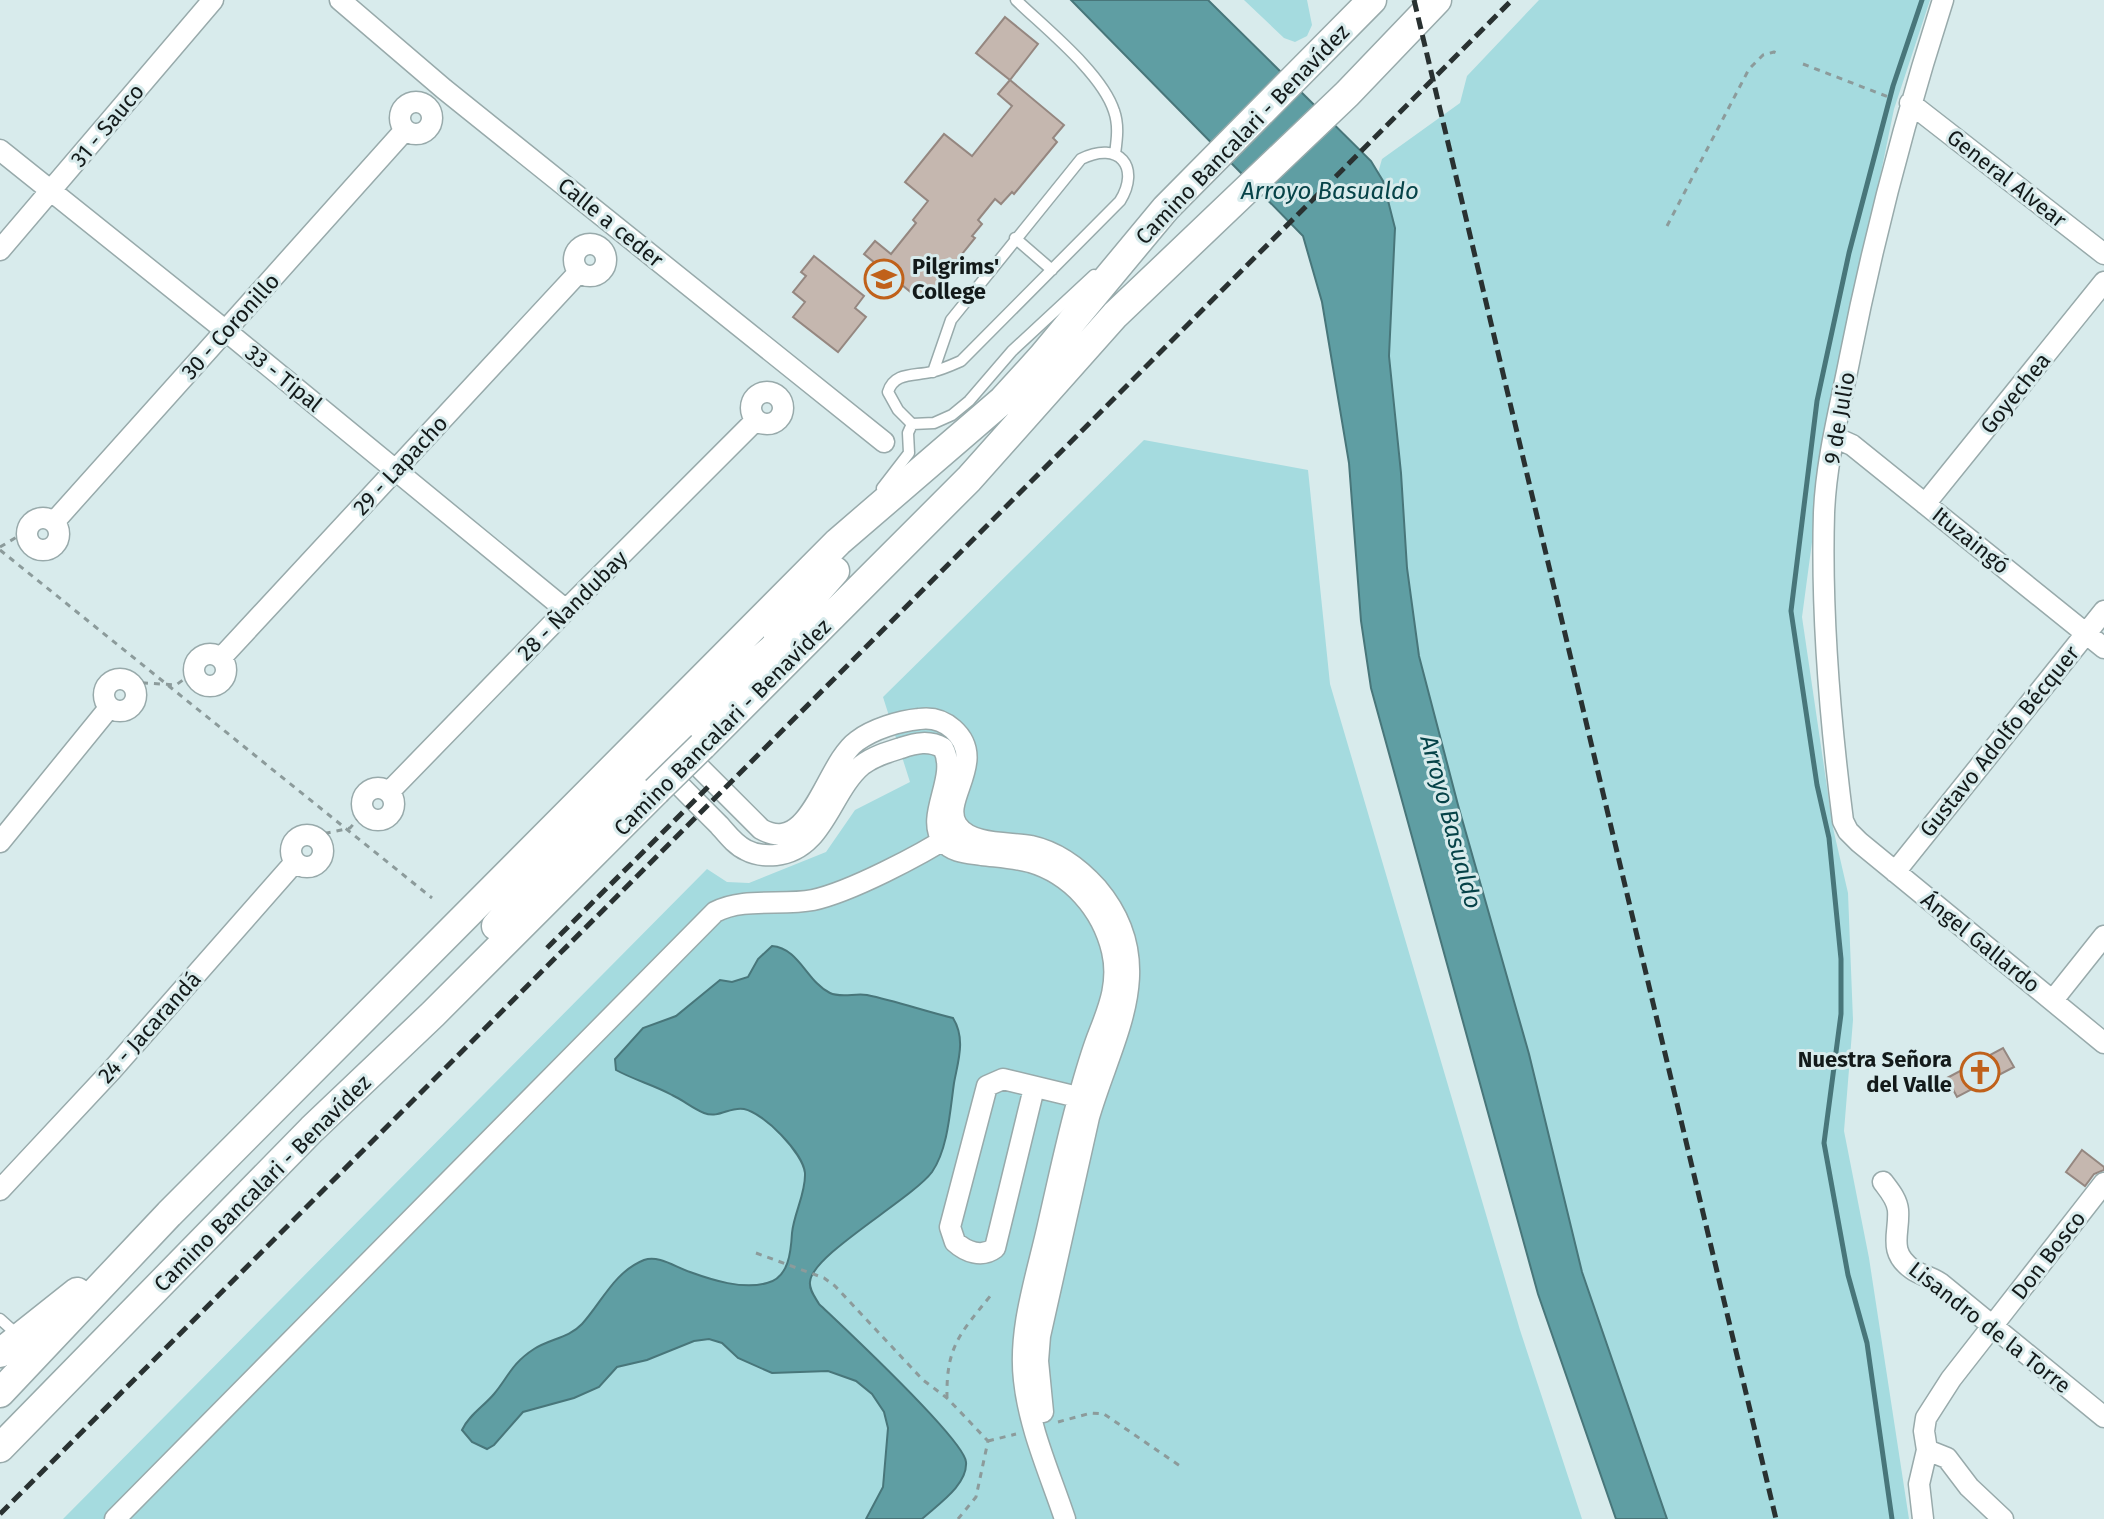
<svg xmlns="http://www.w3.org/2000/svg" width="2104" height="1519" font-family="'Fira Sans',sans-serif">
<style>
.green{fill:#a5dbdf}
.water{fill:#5f9ea3;stroke:#48767a;stroke-width:2}
.lines{fill:none;stroke-linecap:round;stroke-linejoin:round}
.stream{stroke:#48767a;stroke-width:5}
.building{fill:#c5b7af;stroke:#958780;stroke-width:2}
.service-casing{stroke:#98aaab;stroke-width:13}
.minor-casing{stroke:#98aaab;stroke-width:23}
.secondary-casing{stroke:#98aaab;stroke-width:31}
.path{stroke:#8c9b9b;stroke-width:3;stroke-dasharray:6 6;stroke-linecap:butt}
.service{stroke:#fff;stroke-width:10}
.minor{stroke:#fff;stroke-width:20}
.secondary{stroke:#fff;stroke-width:28}
.rail{stroke:#293131;stroke-width:5;stroke-dasharray:12 6;stroke-linecap:butt}
.secondary-bridge-casing{stroke:#98aaab;stroke-width:31;stroke-linecap:butt}
.secondary-bridge{stroke:#fff;stroke-width:28}
.labels{text-anchor:middle;stroke-width:6;stroke-linejoin:round;paint-order:stroke}
.street-label{font-size:22px;fill:#131a1a;stroke:#d8ebec}
.poi-label{font-size:22px;font-weight:bold;fill:#131a1a;stroke:#d8ebec;text-anchor:start}
.water-label{font-size:24px;font-style:italic;fill:#064348;stroke:#d8ebec}
</style>
<rect width="100%" height="100%" fill="#d8ebec"/>
<!-- green -->
<path class="green" d="M1244 0H1307L1312 25 1307 36 1295 42 1284 38Z
M1539 0H1930L1894 109 1825 445 1802 617 1833 828 1848 893 1853 1020 1844 1131 1869 1258 1909 1519H1667L1582 1272 1529 1054 1458 805 1419 656 1407 568 1401 473 1389 356 1395 228 1378 173 1382 159 1460 103 1467 76Z
M1144 440 1308 470 1330 684 1520 1330 1582 1519H63L707 869 727 882 749 883 826 852 855 810 910 782 883 697Z"/>
<!-- water -->
<path class="water" d="M1071 0H1208L1371 161 1383 181 1395 228 1389 356 1401 473 1407 568 1419 656 1458 805 1529 1054 1582 1272 1667 1519H1616L1538 1294 1371 688 1361 621 1349 463 1322 302 1303 236Z
M772 946C799 948 807 982 830 993 840 998 856 993 867 995 896 1001 924 1011 953 1018 966 1039 958 1061 954 1083 950 1111 948 1149 932 1172 912 1199 811 1255 810 1282 809 1290 815 1297 819 1304 842 1326 964 1439 966 1462 968 1485 937 1505 922 1519H866L883 1487 888 1428 884 1412 872 1394 856 1381 828 1371 772 1373 738 1358 722 1343 709 1339 694 1341 647 1360 617 1367 599 1387 574 1398 523 1412 494 1445 487 1449 472 1442 462 1430C469 1415 483 1407 494 1394 509 1376 511 1364 534 1349 549 1339 569 1338 582 1324 602 1302 614 1272 644 1260 659 1255 675 1267 690 1272 712 1280 743 1290 767 1283 789 1278 791 1251 792 1233 794 1213 806 1193 805 1173 803 1153 764 1113 744 1109 730 1106 719 1119 704 1113 692 1108 683 1100 672 1095 654 1085 634 1080 616 1070L615 1059 643 1028 676 1016 720 980 732 982 748 977 758 959Z"/>
<g class="lines">
<!-- stream -->
<path class="stream" d="M1892 1519 1867 1343 1848 1275 1824 1143 1841 1014V959L1829 838 1817 785 1791 611 1817 401 1849 253 1893 86 1922 0"/>
</g>
<!-- building -->
<path class="building" d="M1005 17 1038 44 1010 80 976 53Z
M1010 80 1064 125 1053 138 1057 142 1014 194 1012 192 1001 204 995 199 978 220 982 224 972 236 975 238 933 290 928 286 918 298 864 254 875 241 891 254 916 223 913 220 928 201 905 182 944 134 972 156 1012 106 998 94Z
M814 256 864 296 855 308 866 317 838 352 793 317 805 302 793 292 806 276 801 272Z
M2003 1048 2014 1067 1957 1097 1947 1078Z
M2082 1150 2104 1167V1170L2094 1174 2085 1186 2066 1172Z"/>
<g class="lines">
<defs>
<path id="service" d="M1016 0C1045 28 1102 73 1114 111 1119 125 1117 139 1115 154
M1015 238 1052 270
M933 372 951 320 1081 159C1119 140 1141 167 1120 201L961 361C952 365 941 370 931 372 914 376 894 372 888 392L898 410 912 424 934 423 952 415 969 401 1012 351 1094 275
M882 488 909 453 908 433 912 424
M0 1319 20 1337"/>
<path id="minor" d="M340 0 444 89 884 442
M1943 0C1905 118 1874 236 1850 357 1840 408 1826 461 1824 513 1821 615 1830 720 1843 821L1848 831 1859 842 2104 1043
M400 118a16 16 0 1 1 32 0a16 16 0 1 1-32 0Z
M1910 103 2104 254
M0 150 226 331 566 610
M574 260a16 16 0 1 1 32 0a16 16 0 1 1-32 0Z
M0 250 213 0
M751 408a16 16 0 1 1 32 0a16 16 0 1 1-32 0Z
M1834 437 1852 445 2104 648
M1925 504 2104 282
M27 534a16 16 0 1 1 32 0a16 16 0 1 1-32 0Z
M54 522 405 130
M194 670a16 16 0 1 1 32 0a16 16 0 1 1-32 0Z
M221 658 579 272
M104 695a16 16 0 1 1 32 0a16 16 0 1 1-32 0Z
M682 750 761 829C811 857 825 764 857 741 873 729 899 721 919 719 932 717 944 721 953 729 989 761 940 799 957 825 971 846 1010 842 1031 846 1058 852 1079 868 1097 888 1162 965 1112 1037 1089 1117L1040 1336 1038 1361 1043 1412
M663 768C681 787 700 806 719 825 727 834 735 845 746 850 755 855 765 856 776 855 824 850 830 792 862 765 874 756 888 752 901 748 916 743 929 740 943 748 959 777 924 816 943 841 952 853 969 853 982 855 998 857 1015 858 1030 862 1071 874 1102 909 1112 951 1119 981 1110 1005 1099 1033 1091 1053 1085 1075 1079 1096 1067 1138 1058 1182 1048 1225 1037 1275 1018 1329 1024 1380 1029 1428 1050 1474 1065 1519
M362 804a16 16 0 1 1 32 0a16 16 0 1 1-32 0Z
M389 792 566 610 756 420
M291 851a16 16 0 1 1 32 0a16 16 0 1 1-32 0Z
M0 842 109 708
M1895 872 2104 611
M2053 1000 2104 936
M1034 1088 995 1248C982 1258 966 1252 955 1242L950 1227 987 1086 1003 1079 1090 1100
M1883 1182C1889 1190 1897 1199 1898 1210 1900 1233 1887 1251 1912 1269 1920 1275 1931 1277 1940 1283L2104 1417
M0 1190 112 1070 295 862
M1927 1450 1947 1458 1969 1487 2003 1519
M115 1519 715 912C743 897 782 906 813 900 850 892 921 855 953 834
M1923 1519 1919 1484 1927 1450 1924 1431 1926 1418 1951 1379 2104 1183"/>
<path id="secondary" d="M778 636 835 571
M702 746 969 479 1115 315 1347 94 1437 0
M496 926 546 869 756 663 799 626
M0 1353 77 1292
M0 1393 169 1214 838 542 1003 400 1043 356 1166 208 1372 0
M0 1448 312 1129 433 1014 656 791"/>
</defs>
<!-- service casing -->
<use href="#service" class="service-casing"/>
<!-- minor casing -->
<use href="#minor" class="minor-casing"/>
<!-- secondary casing -->
<use href="#secondary" class="secondary-casing"/>
<!-- path -->
<path class="path" d="M1803 64 1891 98
M1667 226 1749 69 1763 55 1774 52 1781 55
M0 547 27 531
M0 550 432 898
M130 682 176 685 194 672
M313 836 350 828 364 812
M756 1253 824 1278 835 1286 923 1380 947 1398 988 1441 976 1497 958 1519
M947 1398C946 1346 960 1334 991 1295
M1058 1422 1091 1413 1104 1414 1183 1468
M988 1441 1016 1434"/>
<!-- service -->
<use href="#service" class="service"/>
<!-- minor -->
<use href="#minor" class="minor"/>
<!-- secondary -->
<use href="#secondary" class="secondary"/>
<!-- rail -->
<path class="rail" d="M1414 0 1776 1519
M547 948 708 787
M0 1514 1512 0"/>
<defs>
<path id="secondary-bridge" d="M656 791 702 746"/>
</defs>
<!-- secondary-bridge casing -->
<use href="#secondary-bridge" class="secondary-bridge-casing"/>
<!-- secondary-bridge -->
<use href="#secondary-bridge" class="secondary-bridge"/>
</g>
<!-- icons -->
<defs>
<symbol id="school-ring" viewBox="-11 -11 22 22"><circle r="9.5" fill="#d8ebec" stroke="#c0611a" stroke-width="1.5"/><path d="M0-5L7-2L0 1L-7-2ZM-4 1L0 2.5L4 1V4Q0 6-4 4Z" fill="#c0611a"/></symbol>
<symbol id="church-ring" viewBox="-11 -11 22 22"><circle r="9.5" fill="#d8ebec" stroke="#c0611a" stroke-width="1.5"/><path d="M-1.2-6h2.4v3.5h3.3v2.4h-3.3V6h-2.4V-.1h-3.3v-2.4h3.3Z" fill="#c0611a"/></symbol>
</defs>
<g fill-rule="evenodd">
<use href="#school-ring" x="862" y="257" width="44" height="44"/>
<use href="#church-ring" x="1958" y="1050" width="44" height="44"/>
</g>
<g class="labels">
<!-- street labels -->
<g class="street-label">
<text transform="translate(107 125) rotate(-50)" y="8">31 - Sauco</text>
<text transform="translate(1242 134) rotate(-46)" y="8">Camino Bancalari - Benavídez</text>
<text transform="translate(2007 178) rotate(38)" y="8">General Alvear</text>
<text transform="translate(611 222) rotate(39)" y="8">Calle a ceder</text>
<text transform="translate(230 326) rotate(-48)" y="8">30 - Coronillo</text>
<text transform="translate(284 378) rotate(39)" y="8">33 - Tipal</text>
<text transform="translate(2015 393) rotate(-51)" y="8">Goyechea</text>
<text transform="translate(1839 418) rotate(-80)" y="8">9 de Julio</text>
<text transform="translate(400 465) rotate(-47)" y="8">29 - Lapacho</text>
<text transform="translate(1971 540) rotate(39)" y="8">Ituzaingó</text>
<text transform="translate(572 605) rotate(-45)" y="8">28 - Ñandubay</text>
<text transform="translate(722 727) rotate(-45)" y="8">Camino Bancalari - Benavídez</text>
<text transform="translate(1999 741) rotate(-51)" y="8">Gustavo Adolfo Bécquer</text>
<text transform="translate(1981 942) rotate(39)" y="8">Ángel Gallardo</text>
<text transform="translate(149 1027) rotate(-48)" y="8">24 - Jacarandá</text>
<text transform="translate(262 1183) rotate(-45)" y="8">Camino Bancalari - Benavídez</text>
<text transform="translate(2048 1255) rotate(-52)" y="8">Don Bosco</text>
<text transform="translate(1990 1327) rotate(38)" y="8">Lisandro de la Torre</text>
</g>
<!-- poi labels -->
<g class="poi-label">
<text x="912" y="274">Pilgrims'<tspan x="912" dy="25">College</tspan></text>
<text x="1952" y="1067" text-anchor="end">Nuestra Señora<tspan x="1952" dy="25">del Valle</tspan></text>
</g>
<!-- water labels -->
<g class="water-label">
<text x="1330" y="199">Arroyo Basualdo</text>
<text transform="translate(1451 822) rotate(75)" y="8">Arroyo Basualdo</text>
</g>
</g>
</svg>
